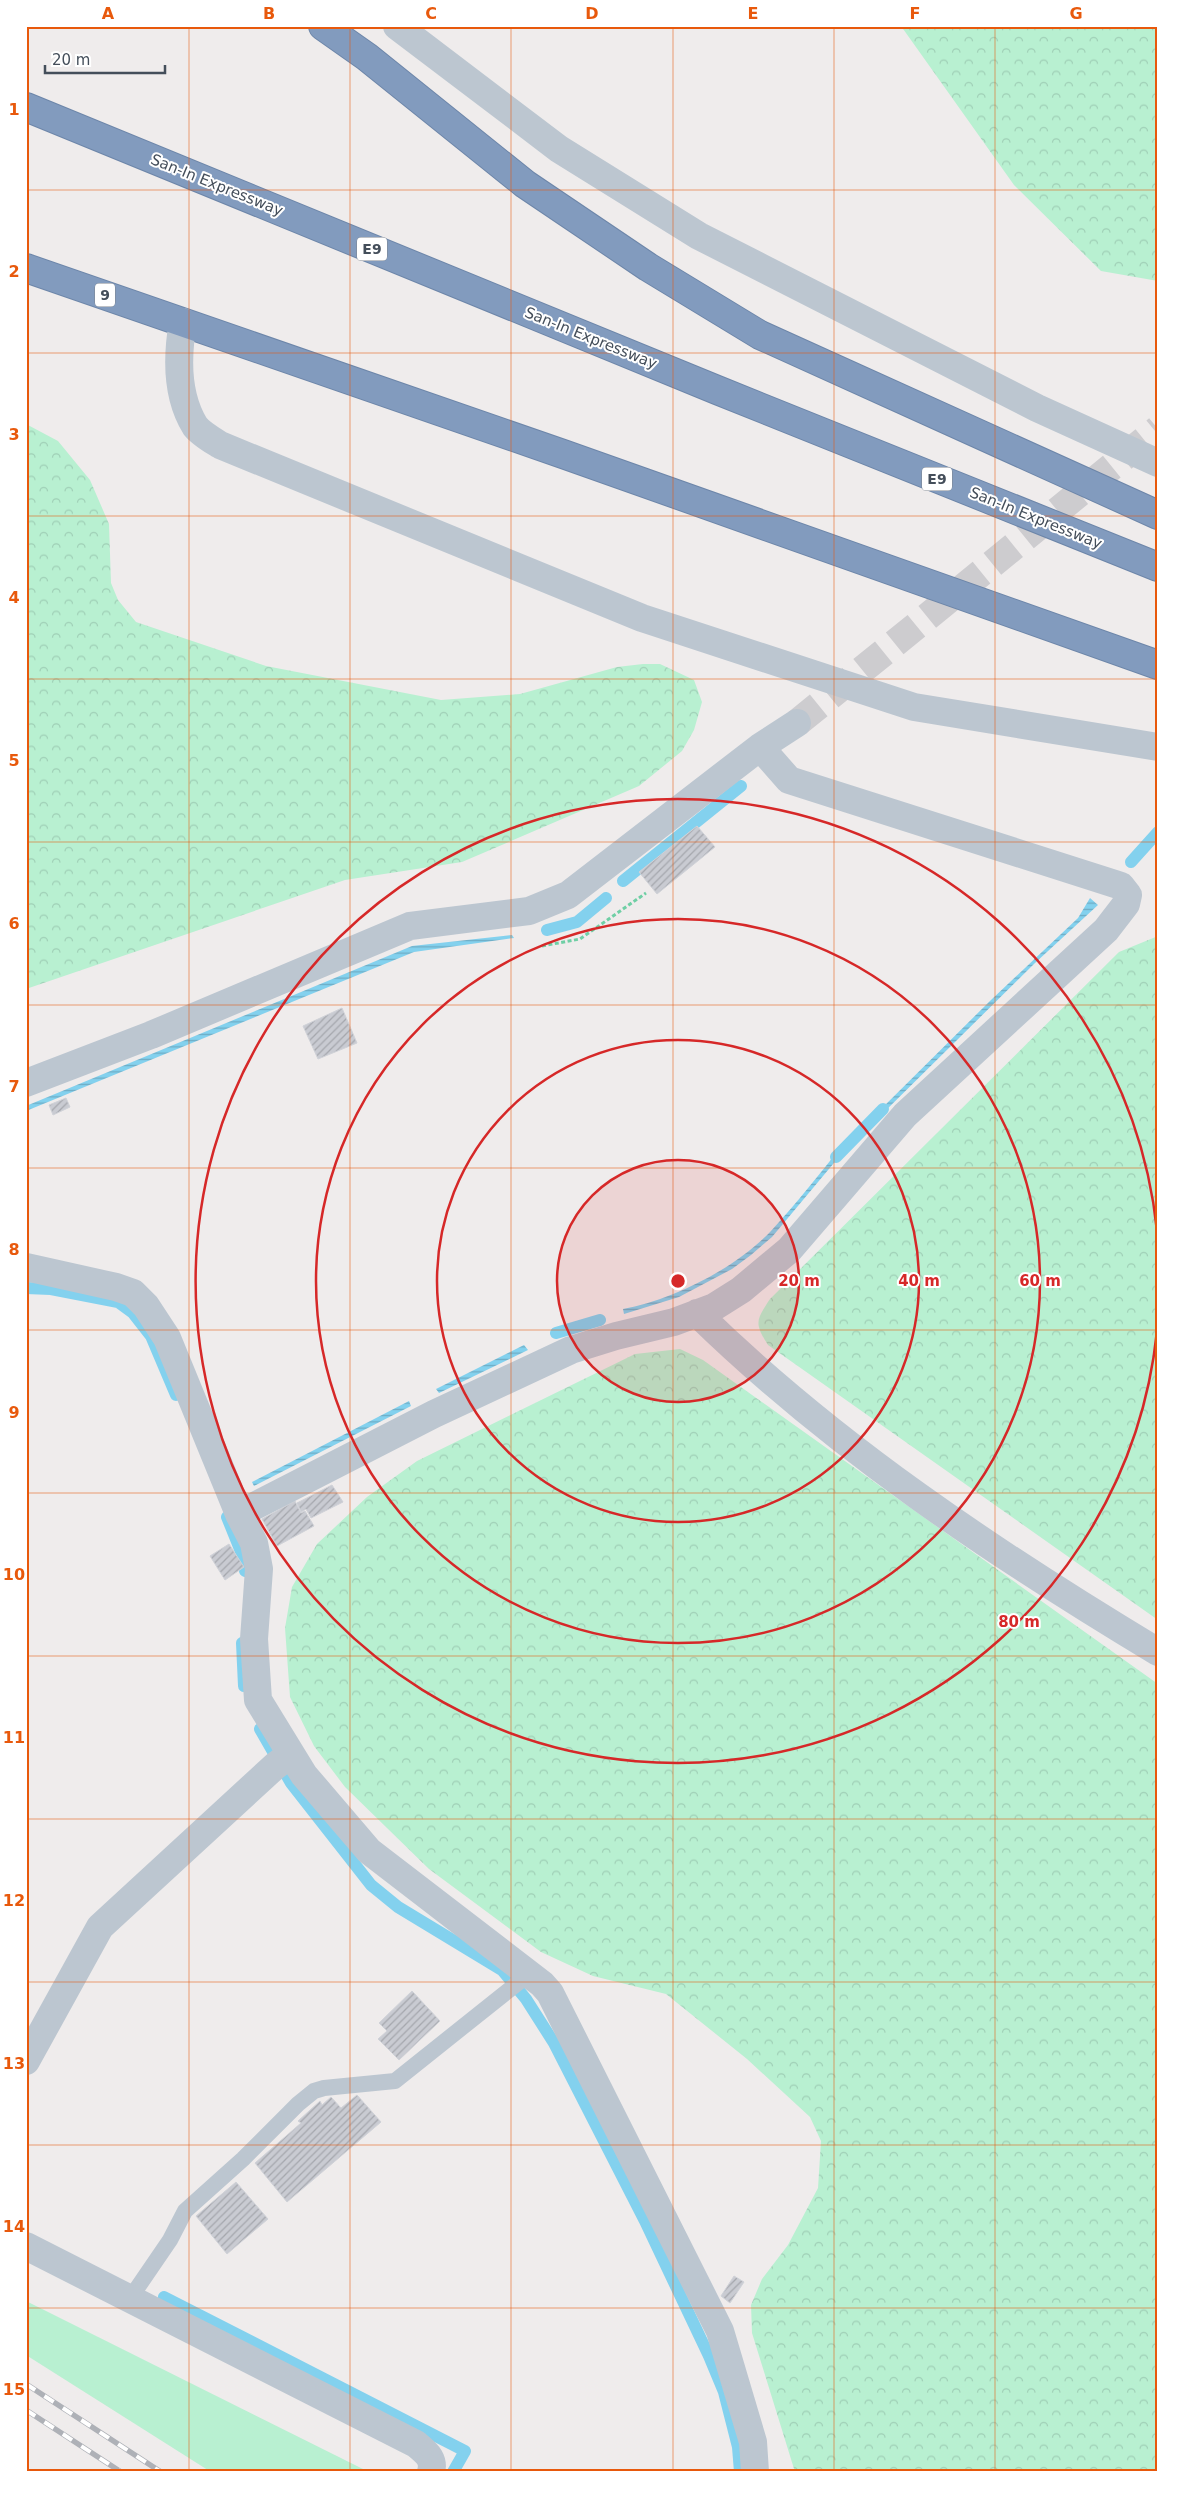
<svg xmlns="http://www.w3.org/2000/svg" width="1184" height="2498" font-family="'DejaVu Sans',sans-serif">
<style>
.green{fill:#b8f0d1}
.forest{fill:url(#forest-crowns)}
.water{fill:url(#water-rules)}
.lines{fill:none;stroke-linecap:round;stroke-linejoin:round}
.stream{stroke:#83d1ee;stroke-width:12}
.building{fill:url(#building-hatch);stroke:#d0d2d8}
.street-tunnel{stroke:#cdcccf;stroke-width:28;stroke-dasharray:28 14;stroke-linecap:butt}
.highway-casing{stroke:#6d86a9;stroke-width:30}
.path{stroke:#6fcfa5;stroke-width:3;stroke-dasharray:4 2.5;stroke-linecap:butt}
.lane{stroke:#bcc6d0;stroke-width:16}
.street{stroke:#bcc6d0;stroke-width:28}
.highway{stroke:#829bbe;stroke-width:28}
.rail-casing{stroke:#aeb1b7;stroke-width:5.5}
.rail{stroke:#fff;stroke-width:4;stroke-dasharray:11;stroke-linecap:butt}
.grid{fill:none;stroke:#e8590c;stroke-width:1;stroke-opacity:0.55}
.ring{fill:none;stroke:#d62828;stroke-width:2.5}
.labels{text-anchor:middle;stroke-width:4;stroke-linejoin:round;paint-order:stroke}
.shield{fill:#fff;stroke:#7c838c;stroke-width:1}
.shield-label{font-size:14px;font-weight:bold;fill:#444e5a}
.street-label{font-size:15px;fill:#444e5a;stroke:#fff}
.centre{fill:#d62828;stroke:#fff;stroke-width:2.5}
.ring-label{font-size:15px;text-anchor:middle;font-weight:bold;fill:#d62828;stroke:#fff;stroke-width:4;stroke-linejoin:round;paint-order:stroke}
.neatline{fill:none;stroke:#e8590c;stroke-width:2}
.grid-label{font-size:16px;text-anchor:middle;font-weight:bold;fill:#e8590c}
</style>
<defs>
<pattern id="forest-crowns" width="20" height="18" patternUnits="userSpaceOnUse" patternTransform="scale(1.25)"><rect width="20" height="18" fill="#b8f0d1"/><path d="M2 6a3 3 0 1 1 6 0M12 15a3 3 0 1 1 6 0" fill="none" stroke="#9fcfb6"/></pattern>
<pattern id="water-rules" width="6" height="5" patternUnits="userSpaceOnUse" patternTransform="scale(1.25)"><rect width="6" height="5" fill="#83d1ee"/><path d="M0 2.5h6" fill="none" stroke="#6dacc4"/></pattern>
<pattern id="building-hatch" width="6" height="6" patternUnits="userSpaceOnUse" patternTransform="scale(1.25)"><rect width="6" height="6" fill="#c9cbd2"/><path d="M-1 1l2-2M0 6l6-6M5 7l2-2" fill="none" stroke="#a5a7ad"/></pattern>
</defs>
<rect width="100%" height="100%" fill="#efecec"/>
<!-- green -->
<path class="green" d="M26 2301 369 2472H211L26 2355Z"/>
<!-- forest -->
<path class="forest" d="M901 26H1158V281L1101 271 1014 185Z
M26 424 58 441 90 480 109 524 111 583 118 600 136 622 266 666 441 700 520 694 617 667 643 664H660L694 680 702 702 694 730 682 751 639 786 462 862 345 880 26 989Z
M1158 936V1620L768 1345C754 1323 756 1320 770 1299L1119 952Z
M680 1349 703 1360 1158 1684V2472H795L752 2333 751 2305 762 2279 788 2245 818 2188 821 2141 810 2117 747 2059 666 1994 593 1976 541 1952 429 1869 345 1787 314 1746 290 1697 285 1628 292 1587 317 1544 367 1497 417 1461 635 1354Z"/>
<!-- water -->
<path class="water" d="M1090 898 1098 905 1035 963 874 1122 871 1119 991 1000 1078 918Z
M512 935 514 938 414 952 26 1111V1106L412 946Z
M845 1142 849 1145 772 1237 751 1255 732 1269 679 1297 624 1314 623 1309C673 1300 736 1268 771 1231 797 1203 821 1172 845 1142Z
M524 1345 528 1350 439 1393 436 1389Z
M409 1401 411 1406 254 1486 252 1482Z"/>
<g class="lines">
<!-- stream -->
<path class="stream" d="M1131 862 1158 832
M623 881 741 786
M547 930 577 922 606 898
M836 1157 883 1109
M26 1288 51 1289 118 1302 133 1313 151 1336 176 1395
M556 1333 600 1320
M227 1517 246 1564 245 1571
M242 1643 244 1686
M260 1729 291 1783 371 1885 398 1907 502 1970 526 1999 554 2043 645 2221 709 2356 724 2392 738 2447 740 2472
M164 2297 465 2451 453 2472"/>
</g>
<!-- building -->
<path class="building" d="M697 826 715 847 657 894 639 872Z
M342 1008 357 1043 318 1059 303 1026Z
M66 1098 70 1107 53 1115 49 1105Z
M332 1485 343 1502 311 1518 306 1509 301 1512 297 1503Z
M295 1501 301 1513 305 1511 314 1526 277 1546 262 1519Z
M229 1544 244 1567 225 1580 210 1556Z
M412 1991 440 2021 399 2060 378 2039 387 2031 379 2023Z
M357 2095 381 2122 287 2202 255 2163 301 2123 298 2121 320 2101 322 2105 331 2097 341 2108Z
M236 2182 268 2219 227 2254 196 2216Z
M734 2276 744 2282 730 2303 721 2296Z"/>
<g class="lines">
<!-- street-tunnel -->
<path class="street-tunnel" d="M797 723 1158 429"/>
<defs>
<path id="highway" d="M323 26 367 57 525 184 648 267 760 335 1158 515
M26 107 717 390 1158 567
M26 268 563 454 1158 665"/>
</defs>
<!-- highway casing -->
<use href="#highway" class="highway-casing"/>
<!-- path -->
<path class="path" d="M542 946 580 939 646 893"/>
<!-- lane -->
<path class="lane" d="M129 2300 170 2240 185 2211 243 2159 298 2104 314 2091 324 2088 395 2081 529 1974"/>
<!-- street -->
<path class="street" d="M397 26 559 149 699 236 1037 408 1158 463
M183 322C177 356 176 395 195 426 200 433 212 440 220 445L642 618 914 707 1158 747
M26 1083 151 1035 410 926 529 911 568 895 760 747 797 723
M26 1267 116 1287 133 1293 146 1306 167 1338 239 1514 254 1543 259 1569 254 1639 258 1700 304 1775 369 1851 542 1984 550 1993 720 2331 753 2442 755 2472
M697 1313C833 1446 995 1554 1158 1652
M239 1514 434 1414 571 1350 616 1336 674 1322 714 1307 741 1290 789 1250 905 1115 1106 930 1126 904 1128 895 1121 886 1115 884 789 780 760 747
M26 2061 100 1927 275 1766 291 1754
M26 2246 416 2444C425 2452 435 2458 431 2472"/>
<!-- highway -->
<use href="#highway" class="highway"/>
<defs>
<path id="rail" d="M26 2384 161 2472
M26 2410 121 2472"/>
</defs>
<!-- rail casing -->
<use href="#rail" class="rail-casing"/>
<!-- rail -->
<use href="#rail" class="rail"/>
</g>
<!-- grid -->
<path class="grid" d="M189 26V2472M350 26V2472M511 26V2472M673 26V2472M834 26V2472M995 26V2472M26 190H1158M26 353H1158M26 516H1158M26 679H1158M26 842H1158M26 1005H1158M26 1168H1158M26 1330H1158M26 1493H1158M26 1656H1158M26 1819H1158M26 1982H1158M26 2145H1158M26 2308H1158"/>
<!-- distance rings -->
<circle cx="678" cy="1281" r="121" fill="#d62828" fill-opacity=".12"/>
<g class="ring">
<circle cx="678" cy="1281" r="121"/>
<circle cx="678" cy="1281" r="241"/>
<circle cx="678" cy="1281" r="362"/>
<path d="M1157 1331A482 482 0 1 1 1157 1231"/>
</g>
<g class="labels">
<!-- shield labels -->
<g class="shield">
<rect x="357" y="237.5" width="30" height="23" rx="4"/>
<rect x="95" y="283.5" width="20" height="23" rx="4"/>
<rect x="922" y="467.5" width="30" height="23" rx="4"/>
</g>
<g class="shield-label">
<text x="372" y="254">E9</text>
<text x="105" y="300">9</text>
<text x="937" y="484">E9</text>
</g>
<!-- street labels -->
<g class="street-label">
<text transform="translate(217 185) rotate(22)" y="5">San-In Expressway</text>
<text transform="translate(591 338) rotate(22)" y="5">San-In Expressway</text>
<text transform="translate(1036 518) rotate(22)" y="5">San-In Expressway</text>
</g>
</g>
<circle cx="678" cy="1281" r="8" class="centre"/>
<g class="ring-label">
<text x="799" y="1286">20 m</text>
<text x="919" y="1286">40 m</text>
<text x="1040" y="1286">60 m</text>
<text x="1019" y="1627">80 m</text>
</g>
<!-- border -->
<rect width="1184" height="2498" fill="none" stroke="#ffffff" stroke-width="55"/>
<!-- scale -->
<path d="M45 65v8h120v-8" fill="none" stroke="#444e5a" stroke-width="2.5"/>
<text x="52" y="65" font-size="15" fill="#444e5a" stroke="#ffffff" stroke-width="4" paint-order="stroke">20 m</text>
<rect x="28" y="28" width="1128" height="2442" class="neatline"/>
<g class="grid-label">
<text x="108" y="19">A</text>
<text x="269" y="19">B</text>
<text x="431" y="19">C</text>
<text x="592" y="19">D</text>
<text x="753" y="19">E</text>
<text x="915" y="19">F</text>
<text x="1076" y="19">G</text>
<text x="14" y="115">1</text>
<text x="14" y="277">2</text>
<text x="14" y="440">3</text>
<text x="14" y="603">4</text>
<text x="14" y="766">5</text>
<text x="14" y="929">6</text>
<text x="14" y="1092">7</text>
<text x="14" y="1255">8</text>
<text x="14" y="1418">9</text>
<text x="14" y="1580">10</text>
<text x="14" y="1743">11</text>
<text x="14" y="1906">12</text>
<text x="14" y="2069">13</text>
<text x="14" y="2232">14</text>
<text x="14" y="2395">15</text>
</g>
</svg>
